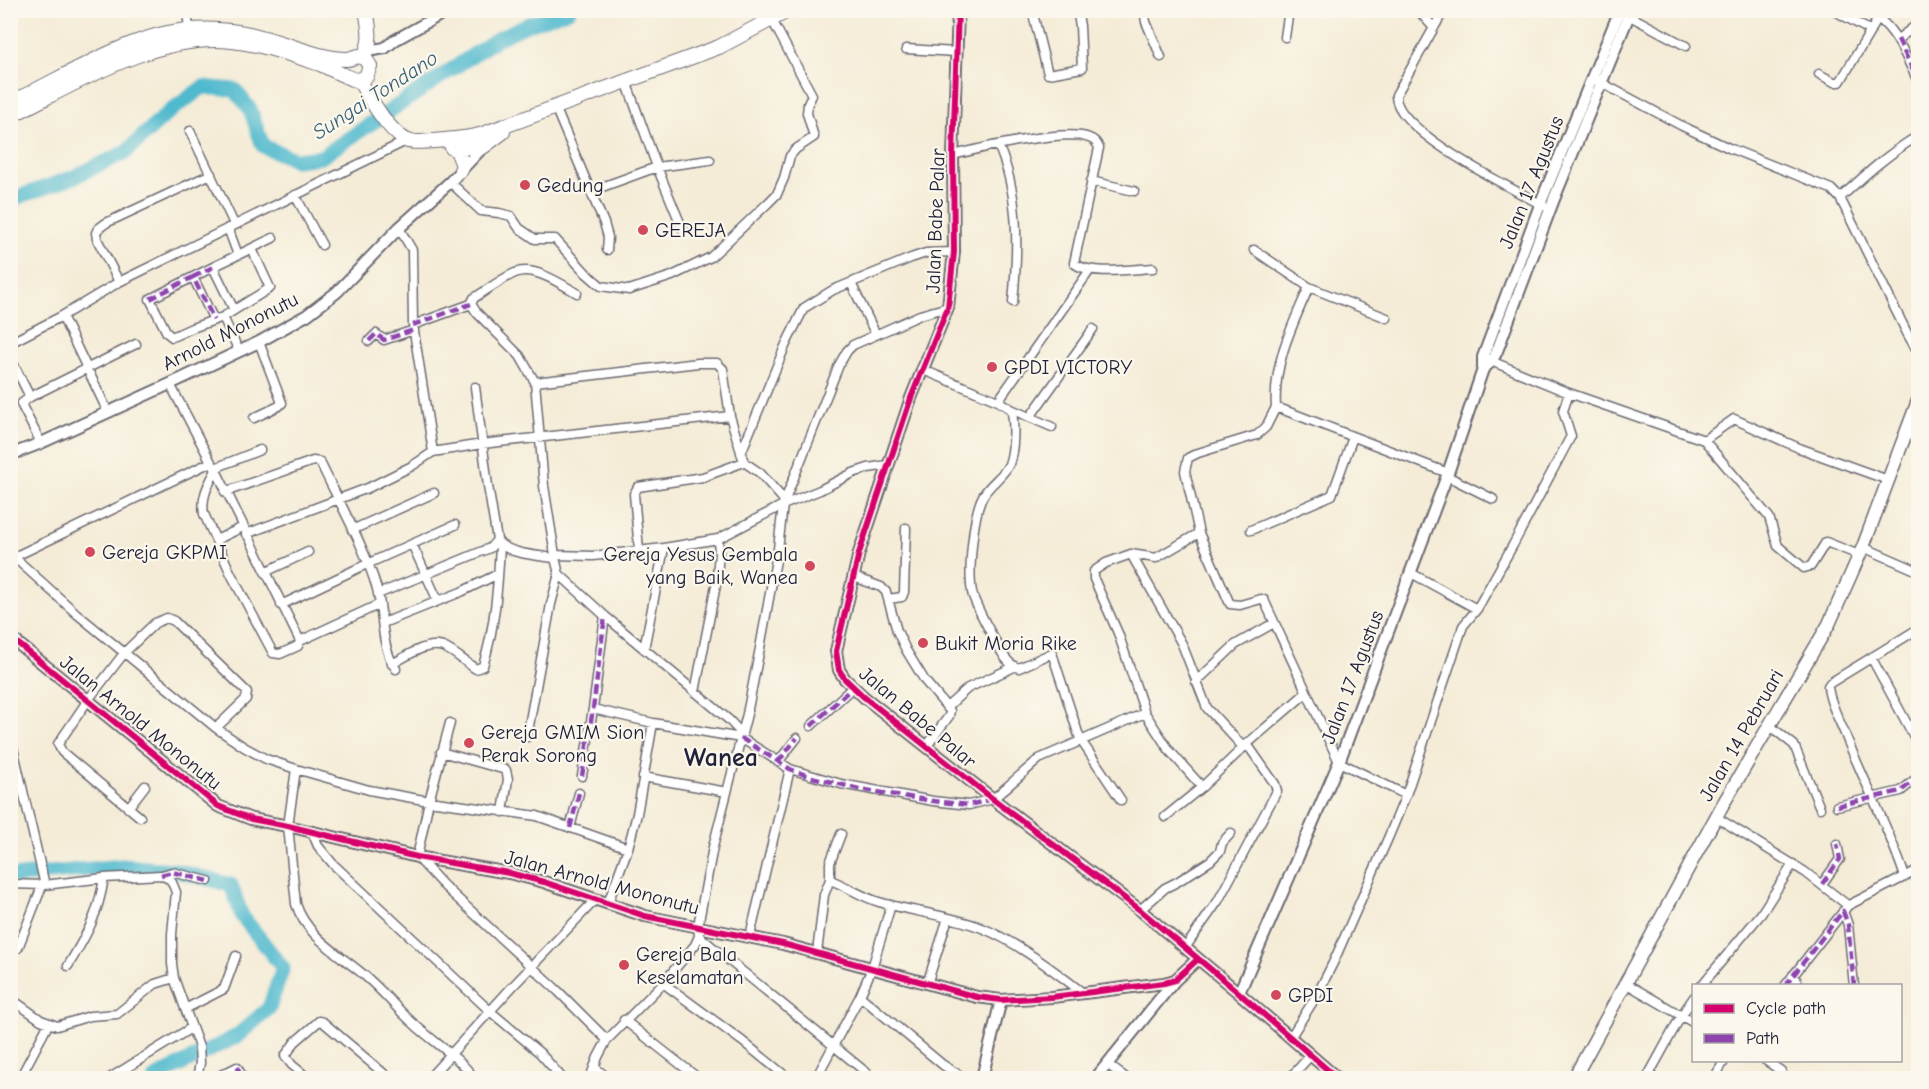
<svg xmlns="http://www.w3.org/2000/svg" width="1929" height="1089" font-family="'Comic Neue',sans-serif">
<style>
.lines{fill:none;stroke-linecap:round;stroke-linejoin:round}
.river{stroke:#50b9ce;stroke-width:15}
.minor-casing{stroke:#6c6972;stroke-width:11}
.tertiary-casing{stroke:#6c6972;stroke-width:14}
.secondary-casing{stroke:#6c6972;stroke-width:15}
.primary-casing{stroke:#6c6972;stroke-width:16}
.trunk-casing{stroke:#6c6972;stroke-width:16}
.minor{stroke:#fff;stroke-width:8}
.tertiary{stroke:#fff;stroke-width:10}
.secondary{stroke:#fff;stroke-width:12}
.primary{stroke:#fff;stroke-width:14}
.trunk{stroke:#fff;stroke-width:14}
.quiet{stroke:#8e44ad;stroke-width:4.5;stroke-dasharray:9 4.5;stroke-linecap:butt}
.cycleway-casing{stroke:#fbf7ec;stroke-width:10}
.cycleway{stroke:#d6006c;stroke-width:6}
.poi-dot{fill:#d1495b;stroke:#fbf7ec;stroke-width:2}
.labels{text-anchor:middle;stroke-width:4.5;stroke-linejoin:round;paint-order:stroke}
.street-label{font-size:20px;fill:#22223b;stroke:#fbf7ec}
.poi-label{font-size:20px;fill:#22223b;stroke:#fbf7ec;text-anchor:start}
.water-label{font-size:21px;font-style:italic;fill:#345e76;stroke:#fbf7ec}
.district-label{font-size:26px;font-weight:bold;fill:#22223b;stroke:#fbf7ec}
</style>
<rect width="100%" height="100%" fill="#fbf7ec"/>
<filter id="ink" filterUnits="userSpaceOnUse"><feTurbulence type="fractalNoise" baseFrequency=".0167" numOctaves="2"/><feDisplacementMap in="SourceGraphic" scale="12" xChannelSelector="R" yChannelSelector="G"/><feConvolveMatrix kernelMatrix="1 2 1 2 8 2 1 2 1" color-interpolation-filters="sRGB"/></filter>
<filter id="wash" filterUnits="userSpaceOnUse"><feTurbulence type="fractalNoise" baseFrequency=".008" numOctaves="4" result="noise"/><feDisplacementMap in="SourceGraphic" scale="24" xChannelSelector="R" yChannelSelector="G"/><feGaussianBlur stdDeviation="1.35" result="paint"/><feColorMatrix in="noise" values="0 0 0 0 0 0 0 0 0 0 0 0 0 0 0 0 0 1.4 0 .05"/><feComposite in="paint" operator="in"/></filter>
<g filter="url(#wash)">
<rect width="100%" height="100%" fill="#f4ecd7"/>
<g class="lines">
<!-- river -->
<path class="river" d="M10 200 74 177 126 152 169 112 203 87 235 90 250 109 263 146 296 160 321 157 497 39 526 25 569 10
M10 877 122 866 173 870 231 885 242 916 283 968 269 1008 237 1036 155 1078"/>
</g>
</g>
<g filter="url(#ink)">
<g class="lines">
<defs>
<path id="minor" d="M187 10 189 30
M1032 10 1048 74 1082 68 1080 26 1077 10
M1148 10 1145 16 1146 22 1161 57
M1418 10 1434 28
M1444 10 1396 95C1393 130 1515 190 1544 206
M1833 10 1871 31
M1867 10C1897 28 1903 52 1918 81
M1628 15 1686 46
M1285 37 1289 10
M1898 39 1918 24
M906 49 956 52
M1819 74 1834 82H1840L1879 17
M626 81 657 167 683 230
M1598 81 1682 126 1729 148 1831 189 1840 198 1908 335 1918 352
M555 107 604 223 608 237 607 250
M190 131 234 224
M998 145C1020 194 1018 250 1013 302
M953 155C980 148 1067 128 1089 138 1095 140 1097 143 1099 148L1074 263C1089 276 1133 269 1153 268
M1091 181 1134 191
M450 182 481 211 499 213 511 216 519 228 535 239H555L586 273 601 286 629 290 672 276 711 257 768 203 777 194 784 178 790 156 796 149 814 137 807 113 808 104 812 95 772 20
M591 191 657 167 710 160
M295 195 322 245
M1840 198C1865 175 1889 153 1918 136
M228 228 238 255
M399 228 412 250 413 325 433 452
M1254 250 1309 287
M193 277 213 267
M119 282 97 239 96 233 98 229 106 223 211 174
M851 283 876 335
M471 304 477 313 520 356 535 382 544 486 555 555
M234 310 213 267 273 238
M223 317 239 351
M214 320 193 277 150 299 167 333 172 337 192 328 223 317 270 288 252 249
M413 325 471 304 474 298C487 290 501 279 515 273 534 265 561 284 577 293
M369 341 376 334 384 340 414 330
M10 343 62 316
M10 357 30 397 21 404 41 443
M1486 359 1569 393 1704 440 1769 517 1778 546 1804 568 1811 566 1826 542 1859 555
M921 369 998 401 1011 409C1015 422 1014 451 1009 464 1004 476 989 484 983 496 973 514 967 576 973 596 978 610 986 624 993 637 999 647 1006 665 1019 668L1052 653 1080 739 1121 800
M535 382 698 363H717L723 369 730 416 744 462 760 473 784 500
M475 387 488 486 497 540C505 554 540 556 555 558V555L593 556 664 548 718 539 783 505 820 490 853 473 868 468 888 465
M30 397 136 344
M998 401 1090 270
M1276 407C1273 364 1292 326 1309 287L1387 318
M1011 409 1052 427
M108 412 62 316 119 282 406 141
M1030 417 1093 329
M254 418 279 406 282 403 259 342
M1704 440 1734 419 1799 448 1888 480
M10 442 15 453
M741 453 786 344 804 308 833 290 911 258 926 253 954 252
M211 462 215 468 300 641 298 646 280 654 273 653 231 574 204 514C201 497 208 485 216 470
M215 468 260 450
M1447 476 1493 499
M225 492 313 461 320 462C339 502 365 547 377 589 384 616 380 646 396 669
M352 530 434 493
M1251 530 1332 495 1353 437
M1199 533 1230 604 1240 605 1261 599 1264 600 1339 762 1406 795
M246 534 368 488 412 466 433 452 482 444 730 416
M216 540 243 527
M412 544 438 601
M1863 547 1918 571
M639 550 634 494 638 487 703 477 744 462
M1131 554 1182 644 1207 708 1243 747
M14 557 211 462 170 384
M555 558 559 574 605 616 729 720 742 734
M10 559 14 557 77 614 216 728 244 747 266 759 296 769 369 790 429 801 417 857 443 885 558 991 607 1040
M265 572 308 552
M1411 573 1477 609
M854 577 881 587 886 592 897 631 906 650 925 681 950 711 949 716 926 747
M378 594 490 548 497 540
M888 599 902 597 904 592 906 528
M281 605 367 564 455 525
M383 623 461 592 498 574
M300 641 380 604
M644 649 664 548
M1871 657 1918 744
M392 664C406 657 426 641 443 647 455 652 466 663 476 669L483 666C495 627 498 586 500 545
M1196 682 1235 645 1274 623
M695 692 716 585 719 554 718 539
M947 707 968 688 1014 667
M593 709 653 723 741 738 790 769 841 784 933 801 969 805 993 799 1039 759 1145 713
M450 723 429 801 537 816 628 848
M1769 725 1794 745 1820 808
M811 726 853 687
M10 735 44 881 18 948
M527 737 551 604 559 574
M441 752 506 770 508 779 503 812
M778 762 797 738
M296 769 288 826 296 904C306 936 339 954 364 975 382 990 396 1008 413 1023 433 1042 458 1056 474 1078
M582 776 593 709 605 616
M643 777 727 792
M1202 787 1169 750 1145 713 1118 633 1094 579V571L1106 563 1131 554 1156 558 1199 533 1185 471 1188 458 1198 453 1257 435 1266 427 1276 407 1448 473
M1837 806 1901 791 1918 777
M128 808 145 786
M140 817 62 752 58 744 88 700 125 652 155 623 167 618 174 621 247 692 246 699 216 728
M1165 817 1202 787 1247 744 1306 693
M1716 817 1805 872 1846 904V908L1785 986
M570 828 579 793
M312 832 318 846 333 864 491 1012 540 1053 562 1078
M162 875 172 872 208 881
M1905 877C1889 828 1864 782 1845 734 1839 719 1829 702 1828 686L1830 683 1918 629
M830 880V863L841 834
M10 884 44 885 104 878 161 875 171 880 176 892 172 934V964L174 978 199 1047 200 1063 197 1078
M1822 884 1840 859 1837 844
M608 903 628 848 637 814 653 723
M1847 906 1918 870
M1140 910 1165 888 1177 882 1210 861 1220 851 1222 843 1231 833
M1843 911 1848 925 1854 986
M699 936 873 1078
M750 936 790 769
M1185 948 1218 901 1277 791 1275 784 1247 744
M817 953 824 895 829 882 833 881C848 887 862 897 879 902 913 912 949 915 982 928 1015 941 1055 971 1083 993
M68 966C87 934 98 916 104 878
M1793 975 1800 986
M663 983 742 1041 788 1078
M927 984 948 918
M1627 984 1694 1023
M1701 986 1761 914 1793 864
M860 996 943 1065 964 1078
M10 998 41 1020 57 1026 90 1016 117 1014 155 984 174 978
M185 1009 224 989 236 956
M624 1020 689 1071 684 1078
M1290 1038 1317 995 1334 961 1389 836 1406 795 1463 626 1477 609 1513 545 1571 436 1563 411 1569 393
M1765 1060 1781 1071 1783 1078
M1107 1064 1126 1078
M594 1067 608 1078
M689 1071 698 1078
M20 1078 49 1023
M110 1078 191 1028
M215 1078 237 1067 243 1078
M308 1078 292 1065 285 1056 295 1042 319 1021 323 1022 389 1078
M429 1078 512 987 596 899
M590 1078 598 1057 607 1040 663 983 695 945 699 936 698 926 713 847 747 714 760 648 778 549 783 505 839 365 847 351 853 345 920 315 948 307
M816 1078 860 996 872 968 891 905
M1290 1078 1310 1056
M1647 1078 1681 1016 1694 997
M1714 1078 1725 1060
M1915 1078 1918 1075"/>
<path id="tertiary" d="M958 10 953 155 954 252 948 307 911 398 859 553 836 651 839 670 845 679 864 697 993 799 1140 910 1239 993 1337 1078
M367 51 385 48 395 40 449 10
M1483 369 1492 361 1497 351 1554 199 1631 10
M10 455 41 443 170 384 259 342 307 315 337 292 399 228 450 182 483 147
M10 637 218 806 251 819 288 826 417 857 509 873 544 882 645 916 783 944 977 997 1001 1000 1052 997 1164 983 1175 980 1198 959
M1239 993 1339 762 1448 473 1483 369V357L1543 197 1620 10
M982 1078 1001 1000
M1096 1078 1175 980"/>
<path id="secondary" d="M1574 1078 1722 806 1829 624 1863 547 1918 401"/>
<path id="primary" d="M359 80C369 97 389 133 408 141 414 144 470 138 480 135L719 47 789 10
M452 148 483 147 503 132
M456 148 463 165 461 170"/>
<path id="trunk" d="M363 57C373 42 369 27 366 10
M10 103C64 78 130 34 189 30 207 29 227 30 244 33 277 38 315 59 347 59 351 59 355 56 360 56L366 60 370 66 366 77C362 79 359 81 353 79 342 75 331 69 320 64 293 55 261 44 232 41 157 32 75 84 10 116"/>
</defs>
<!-- minor casing -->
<use href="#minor" class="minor-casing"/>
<!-- tertiary casing -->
<use href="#tertiary" class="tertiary-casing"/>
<!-- secondary casing -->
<use href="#secondary" class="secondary-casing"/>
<!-- primary casing -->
<use href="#primary" class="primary-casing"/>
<!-- trunk casing -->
<use href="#trunk" class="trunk-casing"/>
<!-- minor -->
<use href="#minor" class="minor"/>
<!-- tertiary -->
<use href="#tertiary" class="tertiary"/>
<!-- secondary -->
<use href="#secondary" class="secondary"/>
<!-- primary -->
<use href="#primary" class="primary"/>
<!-- trunk -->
<use href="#trunk" class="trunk"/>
<!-- quiet -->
<path class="quiet" d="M1898 39 1918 81
M193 277 213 267
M150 299 193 277 214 320
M413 325 471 304
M369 341 376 334 384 340 414 330
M811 726 853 687
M741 738 790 769 808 776 859 789 933 801 969 805 993 799
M778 762 797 738
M582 776 593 709 605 616
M1837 806 1901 791 1918 777
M570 828 579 793
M161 875 172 872 208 881
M1822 884 1840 859 1837 844
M1785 986 1843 911 1848 925 1854 986
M237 1067 243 1078"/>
<defs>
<path id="cycleway" d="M958 10 953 155 954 252 948 307 911 398 859 553 836 651 839 670 845 679 864 697 993 799 1140 910 1239 993 1337 1078
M10 637 218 806 251 819 288 826 417 857 509 873 544 882 645 916 783 944 977 997 1001 1000 1052 997 1164 983 1175 980 1198 959"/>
</defs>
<!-- cycleway casing -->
<use href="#cycleway" class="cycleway-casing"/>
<!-- cycleway -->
<use href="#cycleway" class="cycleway"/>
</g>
</g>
<!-- markers -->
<g class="poi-dot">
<circle cx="525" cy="185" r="6"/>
<circle cx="643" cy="230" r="6"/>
<circle cx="992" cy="367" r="6"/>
<circle cx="90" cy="552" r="6"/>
<circle cx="810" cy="566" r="6"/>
<circle cx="923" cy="643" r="6"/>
<circle cx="469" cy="743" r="6"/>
<circle cx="624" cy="965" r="6"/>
<circle cx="1276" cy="995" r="6"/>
</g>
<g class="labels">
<!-- street labels -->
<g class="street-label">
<text transform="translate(1531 182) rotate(-68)" y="7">Jalan 17 Agustus</text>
<text transform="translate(935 221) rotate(-88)" y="7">Jalan Babe Palar</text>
<text transform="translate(230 331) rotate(-27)" y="7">Arnold Mononutu</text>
<text transform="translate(1352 677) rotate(-69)" y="7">Jalan 17 Agustus</text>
<text transform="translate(918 717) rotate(40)" y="7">Jalan Babe Palar</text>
<text transform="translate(141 722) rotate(39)" y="7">Jalan Arnold Mononutu</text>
<text transform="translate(1741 735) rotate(-60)" y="7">Jalan 14 Pebruari</text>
<text transform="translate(602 882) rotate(15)" y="7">Jalan Arnold Mononutu</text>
</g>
<!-- poi labels -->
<g class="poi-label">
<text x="537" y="192">Gedung</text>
<text x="655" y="237">GEREJA</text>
<text x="1004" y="374">GPDI VICTORY</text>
<text x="102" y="559">Gereja GKPMI</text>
<text x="798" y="561" text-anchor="end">Gereja Yesus Gembala<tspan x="798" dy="23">yang Baik, Wanea</tspan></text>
<text x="935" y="650">Bukit Moria Rike</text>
<text x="481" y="739">Gereja GMIM Sion<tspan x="481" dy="23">Perak Sorong</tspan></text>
<text x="636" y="961">Gereja Bala<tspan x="636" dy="23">Keselamatan</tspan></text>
<text x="1288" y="1002">GPDI</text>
</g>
<!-- water labels -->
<g class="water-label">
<text transform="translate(375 95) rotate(-33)" y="7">Sungai Tondano</text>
</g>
<!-- district labels -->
<g class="district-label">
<text x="721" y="766">Wanea</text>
</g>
</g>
<!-- margin -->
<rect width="1929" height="1089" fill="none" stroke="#fbf7ec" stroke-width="36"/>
<!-- legend -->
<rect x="1692" y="984" width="210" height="78" fill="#fbf7ec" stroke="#a4a2a5" stroke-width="1.5"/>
<rect x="1704" y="1004" width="30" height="9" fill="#d6006c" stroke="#a4a2a5" stroke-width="1.5"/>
<text x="1746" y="1014" font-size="18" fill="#22223b">Cycle path</text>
<rect x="1704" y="1034" width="30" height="9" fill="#8e44ad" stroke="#a4a2a5" stroke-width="1.5"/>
<text x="1746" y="1044" font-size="18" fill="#22223b">Path</text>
</svg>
